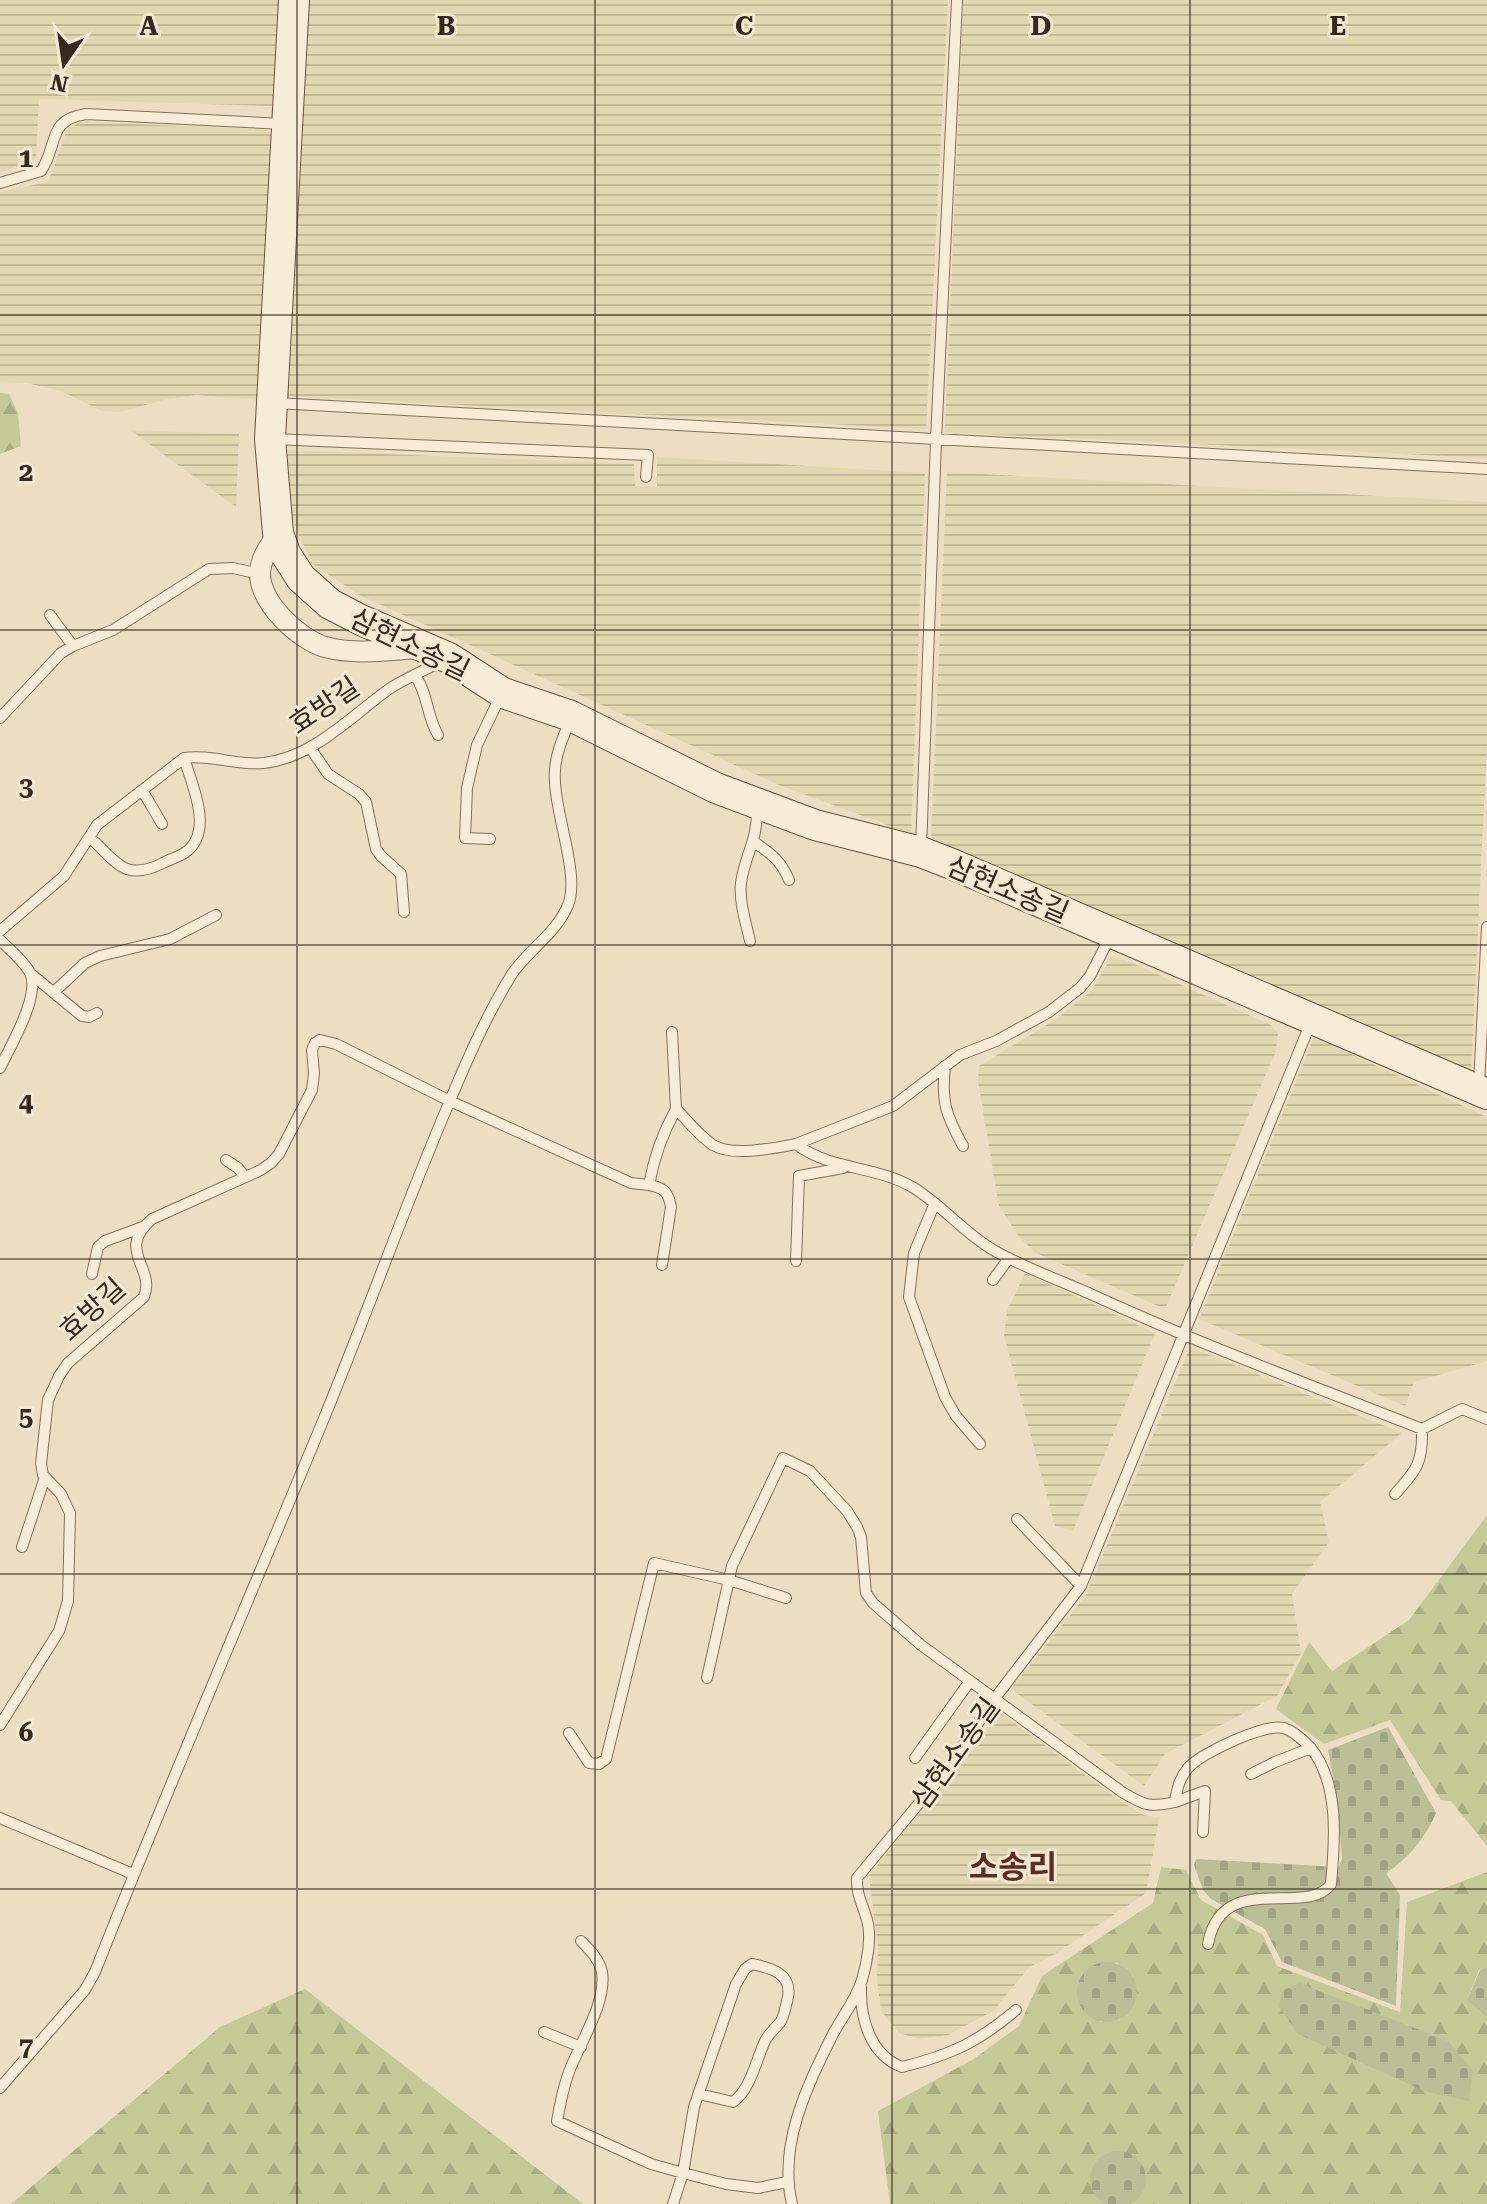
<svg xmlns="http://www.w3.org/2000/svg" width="1487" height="2204" font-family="'Roboto Serif','Noto Sans KR',serif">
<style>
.farmland{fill:url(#farmland-rules)}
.forest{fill:url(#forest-firs);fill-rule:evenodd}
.cemetery{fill:url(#cemetery-stones)}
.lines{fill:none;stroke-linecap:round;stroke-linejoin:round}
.lane-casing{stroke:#85705b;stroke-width:12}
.street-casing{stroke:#85705b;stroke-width:22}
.secondary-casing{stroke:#67513e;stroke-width:32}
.lane{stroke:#f7ecd6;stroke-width:10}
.street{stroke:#f7ecd6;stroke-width:20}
.secondary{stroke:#f7ecd6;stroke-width:30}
.grid{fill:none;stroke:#36291e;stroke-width:2;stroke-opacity:0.55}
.labels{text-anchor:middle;stroke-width:6;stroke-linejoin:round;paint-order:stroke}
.street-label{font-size:28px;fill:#36291e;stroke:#f3e9d3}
.quarter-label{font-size:32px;font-weight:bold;fill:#602c20;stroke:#f3e9d3}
.grid-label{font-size:26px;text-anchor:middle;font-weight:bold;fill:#36291e;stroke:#f3e9d3;stroke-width:6;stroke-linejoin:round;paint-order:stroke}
</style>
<defs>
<pattern id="farmland-rules" width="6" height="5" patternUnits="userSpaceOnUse" patternTransform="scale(2)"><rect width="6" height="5" fill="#e1d8b1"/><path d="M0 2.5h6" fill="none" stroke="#c2b998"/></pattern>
<pattern id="forest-firs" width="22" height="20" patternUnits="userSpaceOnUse" patternTransform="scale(2)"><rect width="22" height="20" fill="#c5c998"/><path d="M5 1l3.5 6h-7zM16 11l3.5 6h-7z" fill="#aaad83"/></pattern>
<pattern id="cemetery-stones" width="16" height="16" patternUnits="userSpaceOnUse" patternTransform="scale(2)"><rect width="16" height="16" fill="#bbbe97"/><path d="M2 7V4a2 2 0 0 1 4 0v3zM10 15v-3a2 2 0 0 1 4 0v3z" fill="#a1a382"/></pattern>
</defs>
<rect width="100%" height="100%" fill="#ecdec3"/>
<!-- farmland -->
<path class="farmland" d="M0 0H282L275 106 39 99 36 159 0 173Z
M304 0H948L926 429 284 396Z
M963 0H1487V458L945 432Z
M80 122 262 129 269 132 273 139 261 400 196 395 168 399 119 412 102 411 61 391 27 383 0 384V192L48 182 67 130Z
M130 430 239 434 236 507Z
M285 450 634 464 635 486 657 487V457L925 473 911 834 779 785 359 595 313 564 299 536 286 500Z
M947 472 1487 502V744L1471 1073 931 840Z
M1111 957 1123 959 1269 1024 1278 1033 1276 1051 1165 1309 1036 1253 1020 1238 999 1206 978 1081 979 1066 1058 1018 1092 990Z
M1314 1037 1487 1117V1361L1414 1382 1405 1406 1199 1319Z
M1025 1273 1155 1333 1073 1531 1055 1526 1004 1336 1007 1311Z
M1190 1347 1402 1433 1320 1502 1329 1542 1292 1594 1301 1653 1277 1696 1165 1754 1144 1786 1011 1689 1086 1595Z
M999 1712 1122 1802 1144 1815 1159 1818 1146 1893 1057 1953 1029 1967 993 2011 948 2035 919 2039 899 2033 881 2011 877 1979 878 1948 869 1876Z"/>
<!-- forest -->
<path class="forest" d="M0 393 9 394 18 413 21 446 0 454Z
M1487 1515V1846L1451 1801 1441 1800 1390 1720 1324 1744 1276 1709 1309 1642 1332 1671 1409 1620Z
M1161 1867 1186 1870 1201 1900 1263 1935 1277 1966 1400 2012 1407 1902 1487 1872V1967L1479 1970 1467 2000 1487 2018V2204H1131L1134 2203 1099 2200 1106 2204H890L878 2111 972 2060 1019 2026 1042 1976 1153 1903ZM1117 1963 1133 1976 1120 2020 1100 2022 1081 1976 1097 1964Z
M305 1989 583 2204H11L220 2027Z"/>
<!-- cemetery -->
<path class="cemetery" d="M1388 1727 1436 1813C1426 1837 1408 1859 1386 1873L1400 1895 1396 2006 1282 1962 1265 1929 1211 1899 1203 1890 1194 1865 1196 1859 1339 1867 1342 1858 1337 1798 1328 1750Z
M1077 1992a30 30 0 1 1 60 0a30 30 0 1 1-60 0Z
M1487 1967V2018L1467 2000 1480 1970Z
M1299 1983 1448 2041 1473 2071 1469 2101 1424 2091 1298 2034 1279 2006 1282 1991Z
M1090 2179a28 28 0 1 1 56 0a28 28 0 1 1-56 0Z"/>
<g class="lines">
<defs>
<path id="lane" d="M0 183 41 171C59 145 46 120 86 114L284 124
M275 403 1487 469
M272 439 648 455 646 477
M50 615 73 646
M415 675C429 696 426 715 438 735
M0 718 61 653 73 646 113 630 209 569 233 568 260 574
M311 749 328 774 359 794 366 802 376 849 381 856 401 874 404 912
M142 790 162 824
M89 837C101 846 113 864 127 869 138 873 153 868 163 863 170 859 179 857 186 852 214 831 192 785 184 758
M490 839 465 838 467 788 477 745 501 695
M754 842C772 854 781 861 789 880
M921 849 936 440 957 0
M0 931 64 876 97 825 184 758C211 754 237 766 264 763 314 757 350 717 389 689 406 678 426 670 443 660
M0 940C10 950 24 961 30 973 41 995 10 1047 0 1068
M750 941C746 923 739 902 741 883 745 854 758 841 757 807
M31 974 82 1016 89 1017 97 1013
M54 992 85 963 100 956 170 939 216 915
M672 1032 676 1109
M945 1066C941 1102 946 1115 963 1146
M1479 1085 1487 927
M796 1144 893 1106 960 1055 996 1041 1049 1012 1080 988 1090 976 1111 935
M226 1160 238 1168 245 1177
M649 1185C664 1188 668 1191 671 1207L662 1265
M934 1205 914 1253 909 1297 945 1397 956 1416 980 1444
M796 1261 799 1176 843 1168
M92 1274 98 1247 105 1241 143 1227
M993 1280 1009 1258
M1395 1494C1417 1470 1423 1462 1422 1429
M1017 1519 1081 1586
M22 1547 45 1477
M707 1678 732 1566 783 1458 810 1471 847 1511 857 1527 861 1537 866 1593 873 1603 921 1645 1122 1792C1144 1805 1149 1808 1175 1802 1177 1789 1179 1779 1188 1768 1201 1753 1265 1723 1284 1728 1293 1731 1302 1739 1309 1746 1340 1781 1335 1841 1331 1884 1306 1919 1222 1868 1208 1944
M0 1725 59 1631 68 1601 70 1513 61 1494 43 1475 41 1464 48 1400 59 1376 68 1363 144 1297C156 1267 115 1251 152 1219L261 1170 271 1163 279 1154 312 1090 314 1073 312 1050 315 1043 320 1040 336 1044 450 1101 631 1183 649 1185C654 1157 662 1134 676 1109 688 1121 699 1136 713 1145 732 1157 775 1148 796 1144 831 1171 876 1165 914 1188 943 1206 965 1234 995 1251 1027 1269 1062 1281 1095 1296 1202 1345 1313 1386 1422 1429L1462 1409 1487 1419
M569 1733 589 1763 599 1764 606 1759 654 1563 729 1580 786 1598
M915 1758 970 1681
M1251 1774 1275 1762 1311 1748
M1175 1802 1205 1791 1203 1832
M0 1818 133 1874
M581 1941C590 1950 599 1959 602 1972 607 2003 579 2044 569 2072 563 2088 560 2104 557 2121L651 2164 683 2173 726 2184 758 2188 787 2182
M861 1987C860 2018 870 2055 902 2067 951 2055 978 2042 1016 2010
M544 2032 581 2047
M0 2088 85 1990 95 1972C167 1789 245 1609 320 1428 365 1320 403 1210 449 1103 467 1060 487 1014 512 974 528 950 557 933 568 905 581 874 552 809 555 770 556 752 564 735 571 718
M673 2204 683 2173 694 2107 736 1984 745 1969 752 1964C772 1968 792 1974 788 1997 786 2005 785 2013 781 2021 776 2028 769 2033 765 2041 756 2060 751 2089 733 2102L699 2094
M792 2204C778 2145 807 2086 833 2034 842 2017 856 2000 862 1980 867 1963 872 1937 867 1920 863 1905 856 1894 857 1878L945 1772 995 1698 1081 1586 1311 1022"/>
<path id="street" d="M278 533C270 546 261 557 260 572 259 602 298 639 325 647 354 655 388 650 418 648"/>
<path id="secondary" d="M294 0 270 439 278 533 285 553 301 578 330 604 361 620 449 658 503 693 571 716 716 788 815 825 921 852 952 864 1487 1094"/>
</defs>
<!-- lane casing -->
<use href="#lane" class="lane-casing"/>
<!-- street casing -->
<use href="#street" class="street-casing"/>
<!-- secondary casing -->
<use href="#secondary" class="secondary-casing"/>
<!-- lane -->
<use href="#lane" class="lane"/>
<!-- street -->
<use href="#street" class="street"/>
<!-- secondary -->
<use href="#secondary" class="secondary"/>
</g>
<!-- grid -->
<path class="grid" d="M297 0V2204M595 0V2204M892 0V2204M1190 0V2204M0 315H1487M0 630H1487M0 945H1487M0 1259H1487M0 1574H1487M0 1889H1487"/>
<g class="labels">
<!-- street labels -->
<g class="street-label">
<text transform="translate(410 644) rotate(26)" y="10">삼현소송길</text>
<text transform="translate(324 705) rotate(-34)" y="10">효방길</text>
<text transform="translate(1008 889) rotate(23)" y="10">삼현소송길</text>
<text transform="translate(92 1309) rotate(-42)" y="10">효방길</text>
<text transform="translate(955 1753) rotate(-54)" y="10">삼현소송길</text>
</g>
<!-- quarter labels -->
<g class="quarter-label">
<text x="1013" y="1878">소송리</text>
</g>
</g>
<g class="grid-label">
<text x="149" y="35">A</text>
<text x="446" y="35">B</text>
<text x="744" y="35">C</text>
<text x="1041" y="35">D</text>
<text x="1338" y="35">E</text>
<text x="26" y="167">1</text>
<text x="26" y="481">2</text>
<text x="26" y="796">3</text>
<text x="26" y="1111">4</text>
<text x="26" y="1426">5</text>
<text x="26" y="1741">6</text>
<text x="26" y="2056">7</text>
</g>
<!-- north arrow -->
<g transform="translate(64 64) rotate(193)" stroke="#f3e9d3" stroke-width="6" paint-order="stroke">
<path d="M0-6L14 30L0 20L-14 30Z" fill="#36291e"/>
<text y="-12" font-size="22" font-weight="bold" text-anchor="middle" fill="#36291e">N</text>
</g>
</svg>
